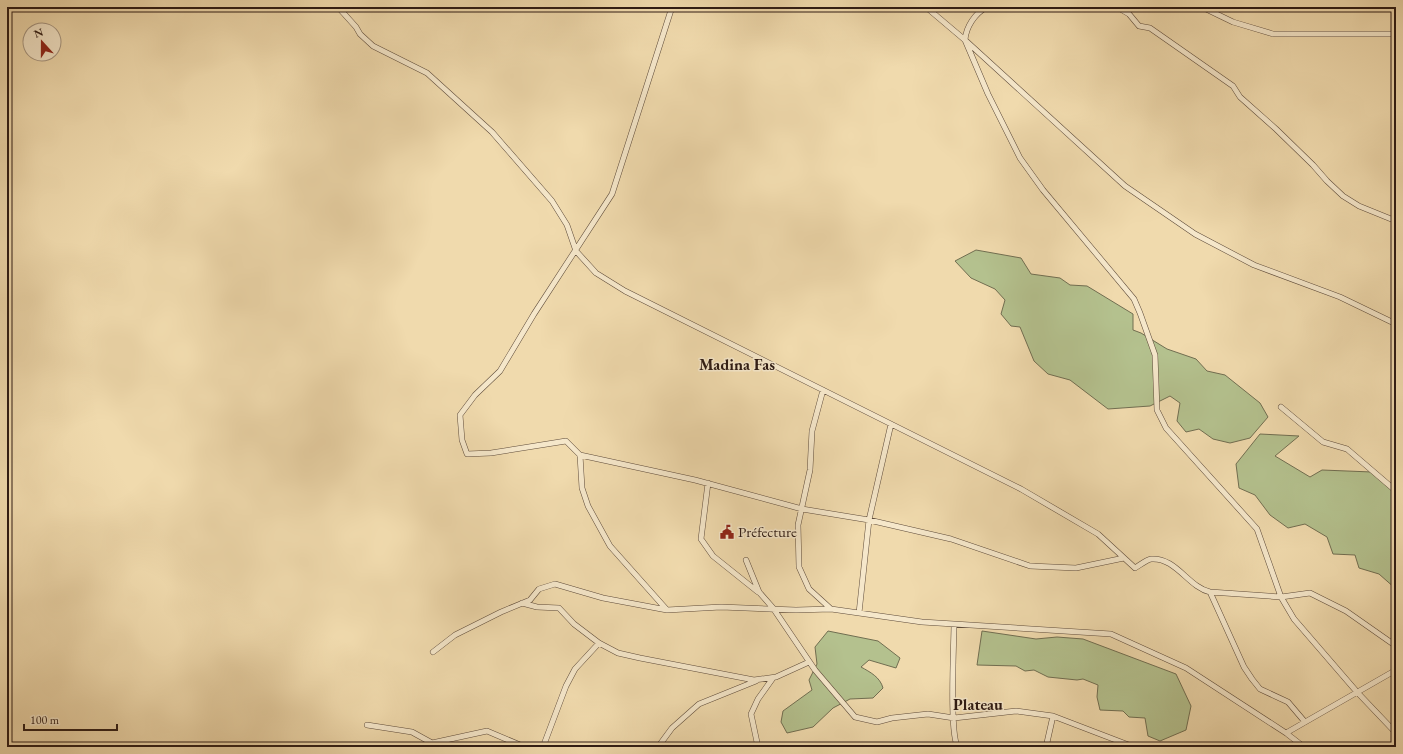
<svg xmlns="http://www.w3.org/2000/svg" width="1403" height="754" font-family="'EB Garamond',serif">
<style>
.green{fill:#b4c18e;stroke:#716e51}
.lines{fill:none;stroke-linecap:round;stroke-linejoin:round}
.street-casing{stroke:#5e4b3a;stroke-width:6}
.street{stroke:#f5e7ca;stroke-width:5}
.labels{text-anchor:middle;stroke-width:3;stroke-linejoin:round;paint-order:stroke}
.poi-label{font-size:15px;fill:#2e1b14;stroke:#f5e7ca;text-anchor:start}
.neighbourhood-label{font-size:16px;font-weight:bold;fill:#2e1b14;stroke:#f5e7ca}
</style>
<rect width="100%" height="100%" fill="#f0daad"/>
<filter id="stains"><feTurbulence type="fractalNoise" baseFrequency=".005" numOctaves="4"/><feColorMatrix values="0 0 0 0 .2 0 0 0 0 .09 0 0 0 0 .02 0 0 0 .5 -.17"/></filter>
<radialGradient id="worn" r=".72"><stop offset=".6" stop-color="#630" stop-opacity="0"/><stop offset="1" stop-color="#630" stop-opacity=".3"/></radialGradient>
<!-- green -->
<path class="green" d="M976 250 1021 258 1031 274 1060 278 1070 285 1087 286 1133 314V330L1141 333 1167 349 1196 359 1207 371 1225 375 1260 403 1268 417 1250 438 1230 443 1213 439 1199 429 1186 432 1177 421 1180 403 1170 396 1150 406 1108 409 1070 380 1048 374 1034 361 1020 327 1011 326 1001 314 1005 300 995 289 971 278 955 261Z
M1260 434 1299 436 1275 456 1310 477 1322 470 1372 472 1396 491V589L1379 574 1359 568 1355 555 1333 554 1327 537 1305 524 1288 528 1270 515 1255 495 1239 488 1236 464Z
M828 631 878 641 900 658 896 668 869 660 861 667C870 672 880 677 883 688L873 698 850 699 833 708 813 727 787 733 781 722 783 711 812 690 809 680 817 664 815 647Z
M982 631 1036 639 1057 637 1083 639 1176 674 1191 706 1186 730 1160 741 1148 736 1145 718 1129 717 1123 711 1100 710 1097 697 1098 685 1083 679 1077 680 1048 677 1034 670 1025 671 1016 666 977 665Z"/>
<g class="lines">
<defs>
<path id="street" d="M338 7 356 27 360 34 373 46 427 73 492 132 552 201 567 225 576 251 596 273 625 291 1021 489 1098 534 1135 568C1140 565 1146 560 1151 559 1176 557 1188 587 1210 592L1281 597 1310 593 1346 611 1396 646
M672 7 612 194 534 314 500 371 475 395 460 415 462 440 467 454 491 453 566 441 580 455 582 488 588 506 610 546 667 610 721 607 796 610 831 609 922 622 1111 634 1186 668 1286 733 1304 747
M926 7 965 40 988 94 1020 158 1043 190 1134 299 1140 313 1155 355 1157 410 1166 428 1257 529 1281 597 1294 619 1357 692 1396 733
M987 7C975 13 966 27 965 40L1125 186 1195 234 1254 265 1340 297 1396 324
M1117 7 1129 14 1139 26 1150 28 1233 86 1240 97 1276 129 1313 165 1327 181 1343 196 1359 206 1396 221
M1202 7 1233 22 1273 34H1396
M823 390 812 431 810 470 798 525 799 567 809 589 831 609
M1281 407 1323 442 1347 449 1396 491
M580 455 695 480 802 509 869 520 951 539 1030 566 1076 568 1124 558
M708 483 701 539 713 556 758 592
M746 560 759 592 773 608 815 670 855 717 877 722 892 718 928 714 954 718 1016 711 1053 716 1134 747
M1210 592 1244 667 1252 679 1260 689 1288 702 1305 722
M522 603 537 607 559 608 574 624 599 643 618 653 640 658 754 680 776 677 809 662
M859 613 869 520 891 424
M954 624C954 644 949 736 958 747
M433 652 455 635 501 612 530 600 539 589 555 584 603 598 667 610
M367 725 412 732 432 743 487 731 525 747
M1286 733 1396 670
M543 747 566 686 575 669 599 643
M658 747 672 728 699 704 756 681
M758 747 751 714 758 699 773 678
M1046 747 1053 716"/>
</defs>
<!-- street casing -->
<use href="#street" class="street-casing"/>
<!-- street -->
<use href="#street" class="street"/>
</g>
<!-- icons -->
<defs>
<symbol id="civic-bare" viewBox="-9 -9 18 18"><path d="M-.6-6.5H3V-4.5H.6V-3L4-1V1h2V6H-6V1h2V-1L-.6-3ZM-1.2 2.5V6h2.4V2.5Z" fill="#8f2418" stroke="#f5e7ca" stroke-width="2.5" paint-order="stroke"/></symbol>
</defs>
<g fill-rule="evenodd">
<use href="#civic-bare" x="717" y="522" width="20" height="20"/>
</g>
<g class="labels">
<!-- poi labels -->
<g class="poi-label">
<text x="738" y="537">Préfecture</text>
</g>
<!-- neighbourhood labels -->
<g class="neighbourhood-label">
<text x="737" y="370">Madina Fas</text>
<text x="978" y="710">Plateau</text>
</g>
</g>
<!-- margin -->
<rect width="1403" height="754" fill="none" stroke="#f0daad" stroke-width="24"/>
<rect x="8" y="8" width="1387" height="738" fill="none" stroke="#2e1b14" stroke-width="2"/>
<rect x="12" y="12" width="1379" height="730" fill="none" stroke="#2e1b14"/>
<!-- north arrow -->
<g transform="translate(42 42) rotate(339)"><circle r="19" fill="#f5e7ca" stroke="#a59581"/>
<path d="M0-3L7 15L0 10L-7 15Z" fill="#8f2418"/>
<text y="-6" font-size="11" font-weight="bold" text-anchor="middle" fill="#2e1b14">N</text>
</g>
<!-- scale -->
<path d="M24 724v6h93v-6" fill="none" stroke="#2e1b14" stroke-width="2"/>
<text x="30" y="724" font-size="12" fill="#2e1b14" stroke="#f5e7ca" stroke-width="3" paint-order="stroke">100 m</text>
<rect width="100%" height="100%" filter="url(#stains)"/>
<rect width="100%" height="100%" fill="url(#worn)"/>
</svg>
